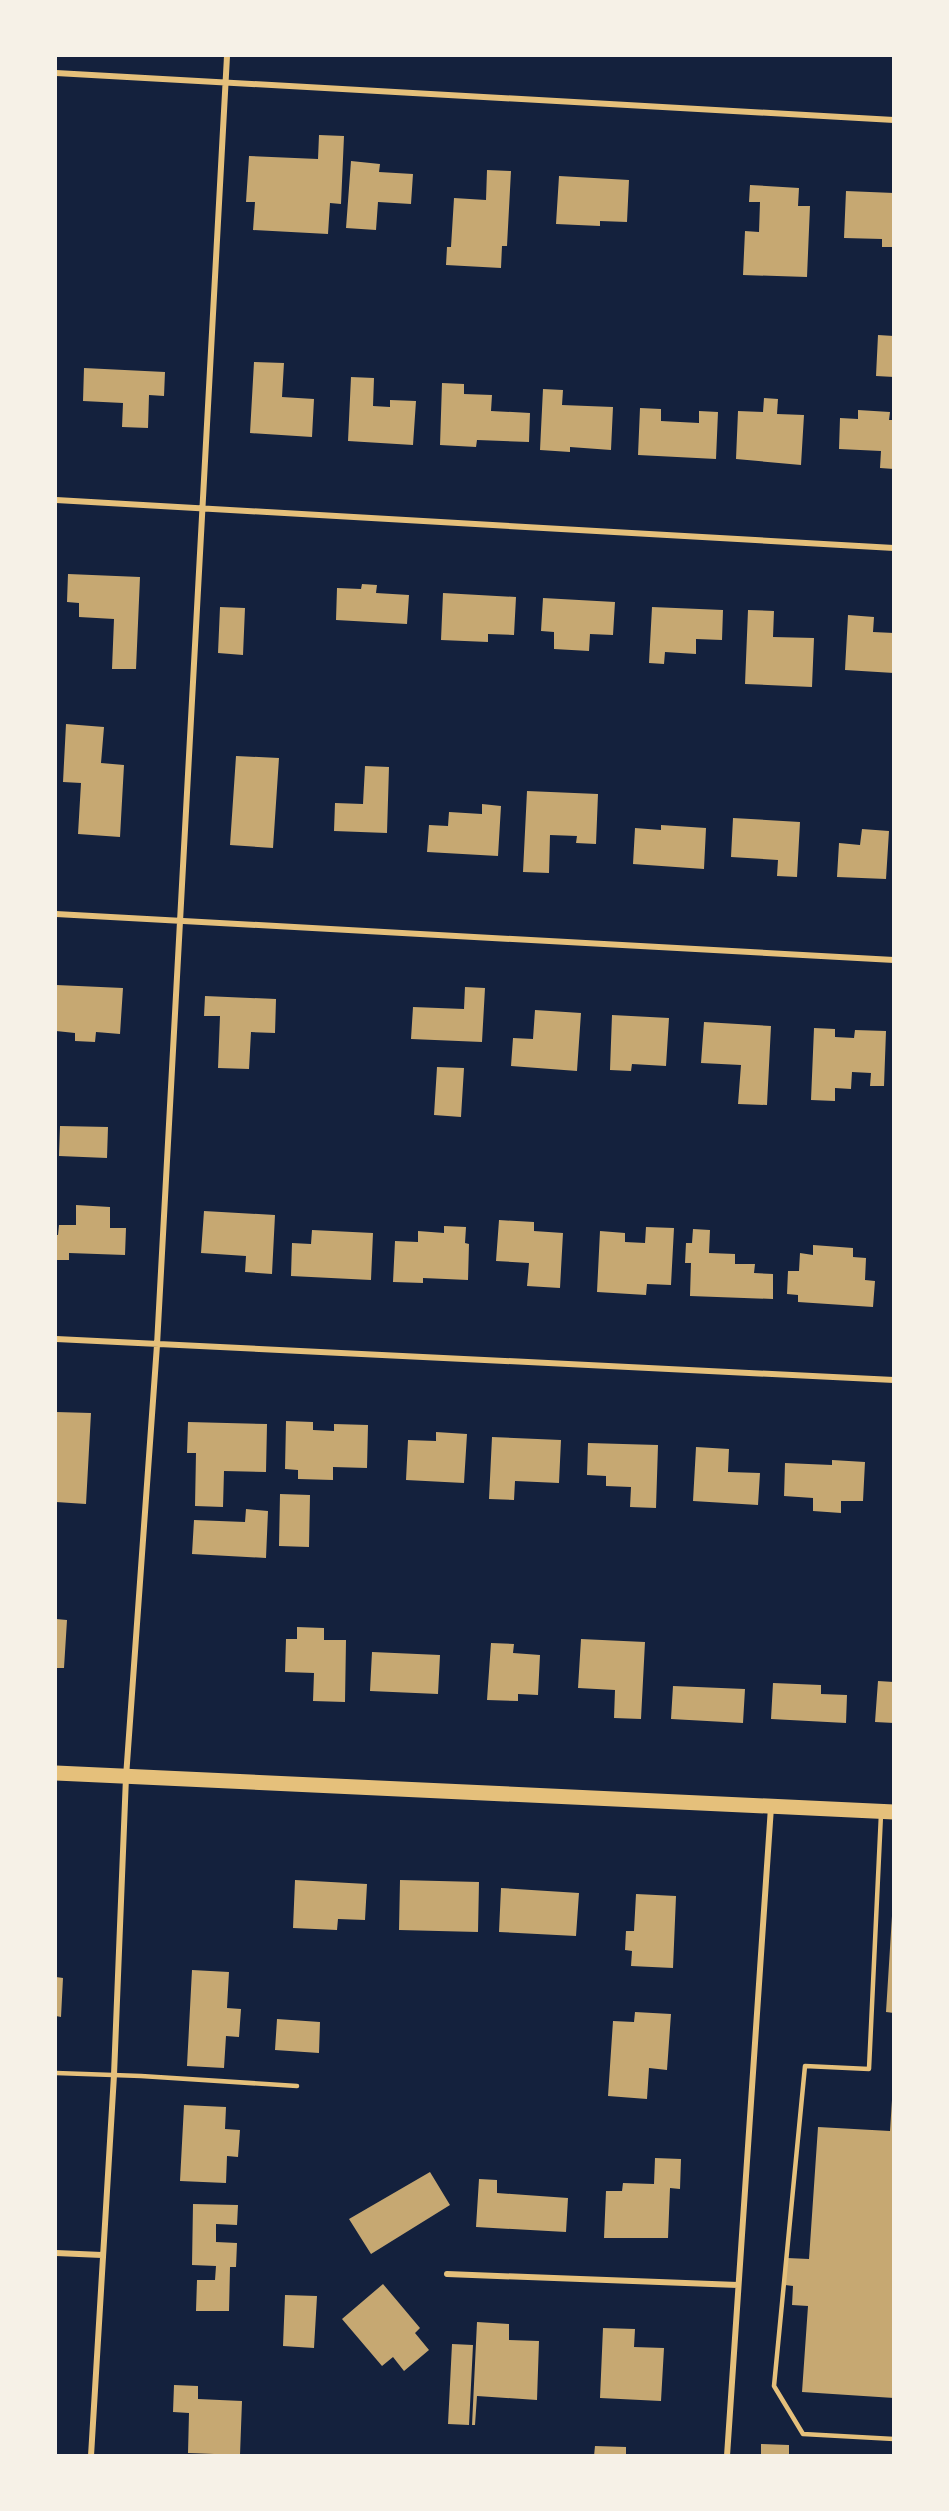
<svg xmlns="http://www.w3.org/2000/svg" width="949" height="2511" font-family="'PT Sans',sans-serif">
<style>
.building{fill:#c6a872}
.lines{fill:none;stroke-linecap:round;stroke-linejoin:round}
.service{stroke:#e5c07b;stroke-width:4.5}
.minor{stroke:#e5c07b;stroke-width:6}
.primary{stroke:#e5c07b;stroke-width:15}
</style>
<rect width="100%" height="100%" fill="#14213d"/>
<!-- building -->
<path class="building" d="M319 135 344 136 341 204 330 203 328 234 253 230 255 202H246L249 156 318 159Z
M351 161 380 164 379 172 413 174 411 204 378 202 376 230 346 228Z
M487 170 511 171 507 246H502L501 268 446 265 447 247H451L454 198 486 200Z
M559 176 629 180 627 222 600 221V226L556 224Z
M750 185 799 188 798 206H810L807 277 743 275 745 231 759 232 760 202H749Z
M846 191 894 193V247H882V239L844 238Z
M878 335 894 336V377L876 376Z
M254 362 284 363 282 397 314 399 312 437 250 433Z
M84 368 165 372 164 396 149 395 148 428 122 427 123 403 83 401Z
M351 377 374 378 373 406 390 407V400L416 401 413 445 348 441Z
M442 383 464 384V394L492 395 491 411 530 413 529 442 477 440 476 447 440 445Z
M543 389 563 390 562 405 613 407 611 450 570 447V452L540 450Z
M764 398 778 399 777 414 804 415 801 465 736 459 738 411 763 412Z
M640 408 661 409V421L699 423V411L718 412 716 459 638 455Z
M858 410 890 412 889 420H894V469L880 468 881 451 839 449 840 418 858 419Z
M68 574 140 577 136 669H112L114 619 79 617V603L67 602Z
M362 584 377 585 376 593 409 595 407 624 336 620 337 588 361 589Z
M443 593 516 597 514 635 488 634V642L441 640Z
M543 598 615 602 613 635 590 634 589 651 554 649V632L541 631Z
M220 607 245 608 243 655 218 653Z
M652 607 723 610 722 640 696 639V654L665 652 664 664 649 663Z
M748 610 774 611 773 637 814 638 812 687 745 684Z
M848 615 874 617 873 632 894 633V673L845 670Z
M66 724 104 727 101 763 124 765 120 837 78 834 81 783 63 782Z
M236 756 279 758 273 848 230 845Z
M365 766 389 767 387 833 334 831 335 803 363 804Z
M527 791 598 794 596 844 576 843 577 836 550 835 549 873 523 872Z
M482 804 501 806 498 856 427 852 429 825 448 826 449 812 482 814Z
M733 818 800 822 797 877 777 876 778 860 731 857Z
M661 825 706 828 704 869 633 864 635 828 661 830Z
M862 829 889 831 886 879 837 877 839 843 860 845Z
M56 985 123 988 120 1034 96 1032 95 1042 75 1041V1033L56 1031Z
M465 987 485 988 482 1042 411 1039 413 1007 464 1009Z
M205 996 276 999 275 1033 251 1032 249 1069 218 1068 220 1016H204Z
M535 1010 581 1013 577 1071 511 1066 513 1038 533 1039Z
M612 1015 669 1018 666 1066 632 1064 631 1071 610 1070Z
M704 1022 771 1026 767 1105 738 1104 741 1065 701 1063Z
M814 1028 835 1029V1037L854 1038 855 1030 886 1031 884 1086H870L871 1073 852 1072 851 1089 835 1088V1101L811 1100Z
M437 1067 464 1068 461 1117 434 1115Z
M60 1126 108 1127 107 1158 59 1156Z
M76 1205 110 1207V1228H126L125 1255 69 1253V1260H56V1235H58L59 1225H76Z
M204 1211 275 1215 272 1274 245 1272 246 1256 201 1253Z
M499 1220 534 1222V1231L563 1233 560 1288 527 1286 529 1263 496 1261Z
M444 1226 466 1227 465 1243 469 1244 468 1280 423 1278V1283L393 1282 395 1241 418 1242V1231L444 1233Z
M646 1227 674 1228 671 1285 647 1284 646 1295 597 1292 600 1231 625 1233V1242L645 1243Z
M693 1229 710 1230 709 1253 735 1254V1264H755L754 1273 773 1274V1299L690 1296 691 1263H685L686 1243H692Z
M312 1230 373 1233 371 1280 291 1276 292 1243 311 1244Z
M813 1245 853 1248V1257L866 1258 865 1280 875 1281 873 1307 798 1302V1295L787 1294 788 1271H799L800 1253 813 1255Z
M56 1412 91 1413 86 1504 56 1502Z
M286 1421 313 1422V1430L334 1431V1424L368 1425 367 1468 333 1467V1480L298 1479V1470L285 1469Z
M188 1422 267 1424 266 1472 224 1471 223 1507 195 1506 196 1453H187Z
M436 1432 467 1434 464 1483 406 1480 408 1440 436 1441Z
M492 1437 561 1440 559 1483 515 1481 514 1500 489 1499Z
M588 1443 658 1445 656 1508 630 1507 631 1487 606 1486V1476L587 1475Z
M696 1447 729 1449 728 1472 760 1473 758 1505 693 1501Z
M832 1460 865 1462 863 1501H841V1513L813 1511V1498L784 1496 785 1463 832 1465Z
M280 1494 310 1495 309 1547 279 1546Z
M246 1509 268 1511 266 1558 192 1554 194 1520 245 1522Z
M56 1619 67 1620 64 1668H56Z
M297 1627 324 1628V1640H346L345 1702 313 1701 314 1673 285 1672 286 1639H297Z
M581 1639 645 1642 641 1719 614 1718 615 1690 578 1688Z
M491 1643 514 1644 513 1653 540 1655 538 1695 518 1694V1701L487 1700Z
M372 1652 440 1655 438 1694 370 1691Z
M878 1681 894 1682V1723L875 1722Z
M773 1683 821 1685V1694L847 1695 846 1723 771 1719Z
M673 1686 745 1689 743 1723 671 1719Z
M295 1880 367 1884 365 1920 338 1919 337 1930 293 1928Z
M400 1880 479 1882 478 1932 399 1930Z
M501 1888 579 1893 576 1936 499 1932Z
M636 1894 676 1896 673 1968 631 1966 632 1951 625 1950 626 1931H634Z
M892 1916H894V2013L886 2012Z
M192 1970 229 1972 227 2008 241 2009 239 2037 226 2036 224 2068 187 2066Z
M56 1977 63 1978 61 2017 56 2016Z
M635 2012 671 2014 667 2070 649 2068 647 2099 608 2096 613 2021 634 2022Z
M277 2019 320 2022 319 2053 275 2050Z
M892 2100H894V2398L802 2392 808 2306 792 2305 793 2286 785 2285 787 2258 809 2259 818 2127 890 2131Z
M184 2105 226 2107 225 2129 240 2130 238 2157 227 2156 226 2183 180 2181Z
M655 2158 681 2159 680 2189 670 2188 668 2238H604L606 2191H622L623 2183 654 2184Z
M430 2172 450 2205 371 2254 349 2219Z
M479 2179 497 2180V2193L568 2198 566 2232 476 2227Z
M193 2204 238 2205 237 2225 216 2224V2242L237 2243 236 2267H230L229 2311H196L197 2280H215L216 2266 192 2265Z
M383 2284 420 2328 415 2333 429 2350 404 2371 393 2357 382 2366 342 2319Z
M285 2295 317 2296 314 2348 283 2346Z
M477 2322 509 2324V2340L539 2341 537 2400 477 2396 475 2425H472Z
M603 2328 635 2329 634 2347 664 2348 661 2401 600 2398Z
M452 2344 473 2345 469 2425 448 2424Z
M174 2385 198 2386V2399L242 2401 240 2455 188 2453 189 2413 173 2412Z
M761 2444 789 2445V2456H761Z
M595 2446 626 2447V2456H594Z"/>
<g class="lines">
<!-- service -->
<path class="service" d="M881 1814 869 2069 805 2066 774 2386 803 2434 894 2439
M56 2073 141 2076 297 2086"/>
<!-- minor -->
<path class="minor" d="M56 73 894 120
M56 500 894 548
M56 914 894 960
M56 1339 894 1380
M56 2253 102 2255
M447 2274 738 2285
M91 2456 114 2075 126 1777 157 1345 227 56
M727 2456 771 1807"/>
<!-- primary -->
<path class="primary" d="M56 1773 894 1812"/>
</g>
<!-- border -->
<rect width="949" height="2511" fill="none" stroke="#f6f1e7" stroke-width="114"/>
</svg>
